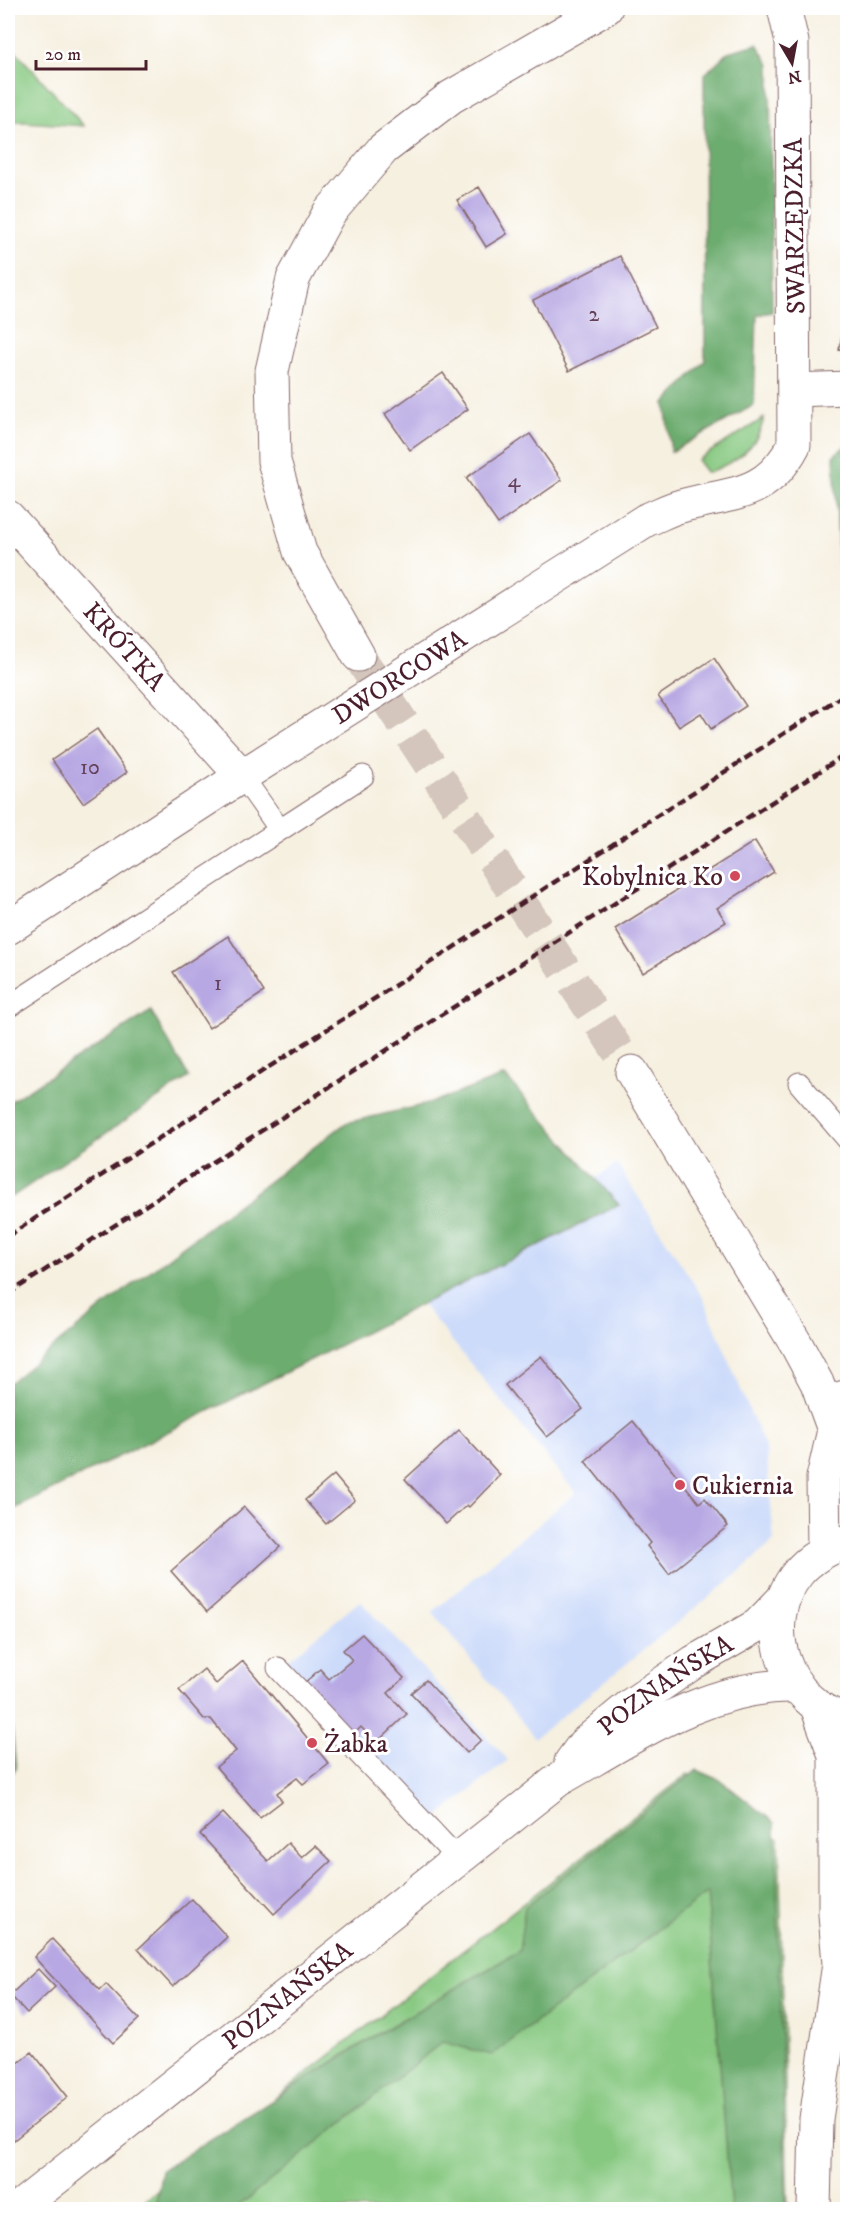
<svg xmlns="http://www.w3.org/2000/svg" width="855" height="2217" font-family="'IM FELL DW Pica',serif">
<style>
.built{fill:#cddbfa}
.green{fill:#86c880;stroke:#687456;stroke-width:1.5}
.forest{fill:#6cac6e;stroke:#5b664c;stroke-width:1.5}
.building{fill:#b7a8e3}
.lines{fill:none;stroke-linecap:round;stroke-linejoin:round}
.tertiary-tunnel{stroke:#d4c6bc;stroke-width:33;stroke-dasharray:33 16;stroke-linecap:butt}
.service-casing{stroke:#86686a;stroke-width:23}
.minor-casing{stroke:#86686a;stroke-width:35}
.tertiary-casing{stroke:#86686a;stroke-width:35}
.secondary-casing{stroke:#86686a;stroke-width:35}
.service{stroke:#fff;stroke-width:21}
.minor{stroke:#fff;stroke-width:33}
.tertiary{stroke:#fff;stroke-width:33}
.secondary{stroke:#fff;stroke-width:33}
.rail{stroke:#4a1f2b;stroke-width:4.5;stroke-dasharray:9 4.5;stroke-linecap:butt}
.poi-dot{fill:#d1495b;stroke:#fff;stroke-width:2}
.labels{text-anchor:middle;stroke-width:6;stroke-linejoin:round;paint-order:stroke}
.number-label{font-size:22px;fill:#654159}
.street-label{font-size:26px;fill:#4a1f2b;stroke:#fff}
.poi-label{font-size:26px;fill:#4a1f2b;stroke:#fff;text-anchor:start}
</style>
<rect width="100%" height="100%" fill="#fff"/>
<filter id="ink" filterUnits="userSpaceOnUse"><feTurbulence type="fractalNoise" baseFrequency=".0167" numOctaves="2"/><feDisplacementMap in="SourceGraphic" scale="12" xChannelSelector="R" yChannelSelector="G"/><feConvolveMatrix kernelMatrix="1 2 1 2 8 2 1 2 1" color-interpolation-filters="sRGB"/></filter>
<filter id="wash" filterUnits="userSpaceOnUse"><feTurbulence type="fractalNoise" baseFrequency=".008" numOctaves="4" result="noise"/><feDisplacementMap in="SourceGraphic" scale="24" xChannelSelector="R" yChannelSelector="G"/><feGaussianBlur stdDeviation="1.35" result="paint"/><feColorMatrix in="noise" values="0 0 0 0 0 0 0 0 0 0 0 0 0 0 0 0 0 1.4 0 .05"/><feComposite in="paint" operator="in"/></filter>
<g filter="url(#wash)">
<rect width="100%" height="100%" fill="#f6f0e0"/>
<!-- built -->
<path class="built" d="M617 1164 703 1298 766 1450 774 1541 730 1580 535 1738 432 1612 576 1493 416 1297Z
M360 1601 508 1760 433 1821 285 1662Z"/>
<!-- green -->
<path class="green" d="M8 43 84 126 8 121Z
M764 418C757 450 735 462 707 473L697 460Z
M688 1774 779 1839 788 2209 133 2210Z"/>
<!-- forest -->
<path class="forest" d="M757 44 770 65 772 312 757 315 754 405 671 452 665 403 705 361 704 75 728 52Z
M847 445V566L839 563 834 455Z
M151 1011 189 1077 12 1197 8 1196V1103Z
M505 1076 619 1205 8 1512V1384L108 1303 346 1123 427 1104Z
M8 1688 16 1769 8 1777Z
M697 1770 720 1780 775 1823 786 2209H731L707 1893 492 2055 442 2042 235 2209H148L155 2208 162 2170 376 2035 519 1951 525 1907Z"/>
<g id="blocks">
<!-- building -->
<path class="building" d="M479 187 507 234 486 247 457 200Z
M620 256 656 327 569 371 533 300Z
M846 315 848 316V351L839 350Z
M443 373 468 409 410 450 385 414Z
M530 434 562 480 498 524 466 478Z
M714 658 746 706 711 729 701 713 679 727 658 696Z
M97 729 127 772 83 803 52 760Z
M755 841 774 872 717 908 726 922 643 973 615 929Z
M228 936 264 992 209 1028 173 972Z
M541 1356 583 1409 547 1437 505 1385Z
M633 1421 699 1503 705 1498 728 1526 669 1574 647 1546 650 1543 585 1461Z
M459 1430 500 1475 469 1507 467 1505 446 1524 405 1479Z
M334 1475 355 1500 326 1524 305 1500Z
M244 1507 280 1547 207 1612 171 1571Z
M362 1634 404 1678 388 1693 407 1714 376 1743 361 1727 351 1737 302 1685 320 1669 329 1679 352 1660 343 1650Z
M243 1661 329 1764 303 1784 297 1778 277 1793 282 1801 260 1818 216 1767 236 1751 211 1719H204L179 1690 204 1669 216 1684Z
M426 1680 481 1740 467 1753 411 1693Z
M223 1813 268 1861 288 1843 302 1858 316 1846 331 1861 274 1914 200 1834Z
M192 1899 227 1937 173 1987 138 1949Z
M52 1939 100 1990 106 1984 139 2019 113 2043 34 1957Z
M38 1969 55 1987 27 2013 10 1995Z
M32 2052 68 2097 14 2140 8 2132V2071Z"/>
</g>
</g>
<g filter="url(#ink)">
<use href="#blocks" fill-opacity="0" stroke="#86686a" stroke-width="1.5"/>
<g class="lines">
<!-- tertiary-tunnel -->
<path class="tertiary-tunnel" d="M358 655 632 1072"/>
<defs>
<path id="service" d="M280 830 363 776
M8 1007 280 830 242 776
M799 1083 848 1140
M278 1668 458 1859"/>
<g id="minor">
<path d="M795 390 848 388"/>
<path id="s1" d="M8 517 242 776"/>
<path id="s2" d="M8 928 242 776 646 520C657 516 669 509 681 506 732 492 766 498 794 445L792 42 784 8"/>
<path d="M824 1403 848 1396"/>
</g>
<path id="tertiary" d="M358 655 300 552 274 461 272 371 293 279 329 213 383 149 451 97 606 8
M632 1072 796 1344 817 1383 834 1430 848 1447
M824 1550 823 1478 834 1430
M817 1707 835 1755V1914L839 1964
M814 2210 816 2119 839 1964 848 1942"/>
<g id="secondary">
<path d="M848 1541C829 1548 811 1557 798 1573 757 1623 784 1705 848 1720"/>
<path id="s3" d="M571 1762 584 1744 631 1705 694 1662 758 1625 783 1599"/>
<path id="s4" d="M16 2210 558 1780C631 1739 708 1684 796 1686"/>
</g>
</defs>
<!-- service casing -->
<use href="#service" class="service-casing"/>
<!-- minor casing -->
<use href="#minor" class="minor-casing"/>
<!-- tertiary casing -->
<use href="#tertiary" class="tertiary-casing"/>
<!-- secondary casing -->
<use href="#secondary" class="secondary-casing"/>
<!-- service -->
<use href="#service" class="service"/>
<!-- minor -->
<use href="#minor" class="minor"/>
<!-- tertiary -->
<use href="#tertiary" class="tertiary"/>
<!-- secondary -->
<use href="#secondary" class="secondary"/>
<!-- rail -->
<path class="rail" d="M8 1236 848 692
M8 1294 848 753"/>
</g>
</g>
<!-- markers -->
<g class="poi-dot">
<circle cx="735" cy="876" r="6"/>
<circle cx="680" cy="1485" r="6"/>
<circle cx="312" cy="1743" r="6"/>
</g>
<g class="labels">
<!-- number labels -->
<g class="number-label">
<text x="594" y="321">2</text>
<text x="514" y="487">4</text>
<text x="90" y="774">10</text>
<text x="218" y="990">1</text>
</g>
<!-- street labels -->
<g class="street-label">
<text transform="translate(794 226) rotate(-91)" y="9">SWARZĘDZKA</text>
<text dy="9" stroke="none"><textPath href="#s1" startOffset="174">KRÓTKA</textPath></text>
<text dy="9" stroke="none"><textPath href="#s2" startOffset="465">DWORCOWA</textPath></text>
<text dy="9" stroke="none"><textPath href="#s3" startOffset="123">POZNAŃSKA</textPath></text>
<text dy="9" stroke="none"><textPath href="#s4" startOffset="346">POZNAŃSKA</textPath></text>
</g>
<!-- poi labels -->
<g class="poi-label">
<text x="723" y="885" text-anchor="end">Kobylnica Ko</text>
<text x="692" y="1494">Cukiernia</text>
<text x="324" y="1752">Żabka</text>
</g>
</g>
<!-- margin -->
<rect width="855" height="2217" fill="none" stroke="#fff" stroke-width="30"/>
<!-- north arrow -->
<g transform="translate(792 63) rotate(170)" stroke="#ffffff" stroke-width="4.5" paint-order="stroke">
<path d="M0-4.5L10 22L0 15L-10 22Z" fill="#4a1f2b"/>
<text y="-9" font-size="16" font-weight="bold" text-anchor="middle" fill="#4a1f2b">N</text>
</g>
<!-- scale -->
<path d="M36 60v9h110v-9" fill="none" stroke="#4a1f2b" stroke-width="3"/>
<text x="45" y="60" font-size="18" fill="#4a1f2b" stroke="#ffffff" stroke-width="4.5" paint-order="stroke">20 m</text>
</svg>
